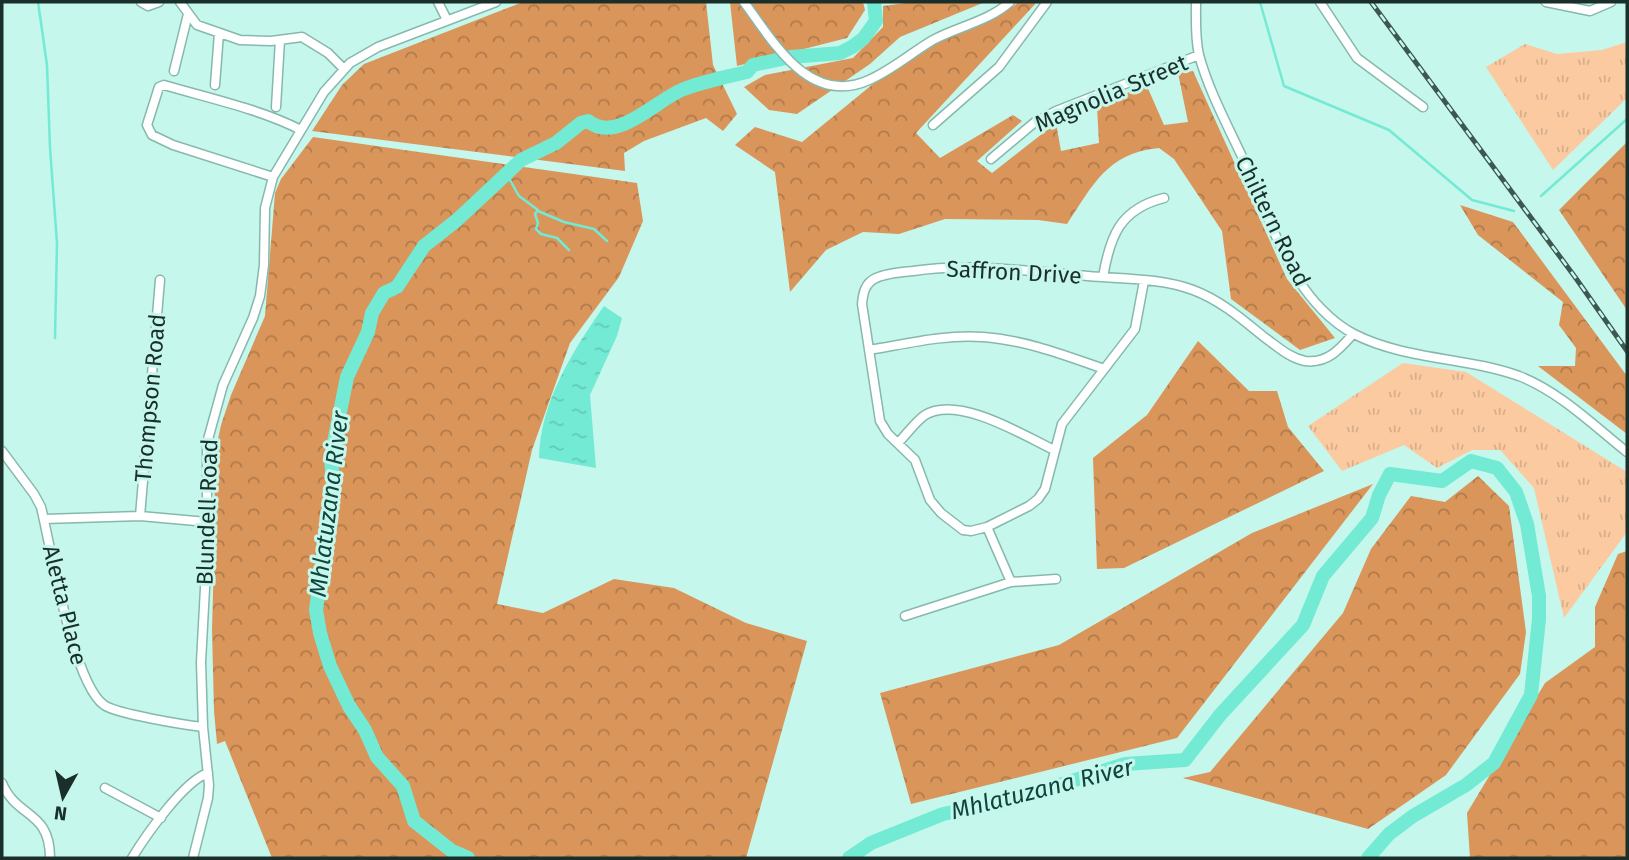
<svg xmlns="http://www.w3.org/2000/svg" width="1629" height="860" font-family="'Fira Sans',sans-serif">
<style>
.grass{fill:url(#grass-tufts)}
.forest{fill:url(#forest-crowns)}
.water{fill:url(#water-ripples)}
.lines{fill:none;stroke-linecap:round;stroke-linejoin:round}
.stream{stroke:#73ead4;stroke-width:2.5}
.river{stroke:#73ead4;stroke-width:14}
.minor-casing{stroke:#87b8ad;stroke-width:11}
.minor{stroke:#fff;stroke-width:8}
.rail-casing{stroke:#3d5751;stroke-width:5}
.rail{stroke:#c5f7ec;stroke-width:2.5;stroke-dasharray:8;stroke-linecap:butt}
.labels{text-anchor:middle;stroke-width:6;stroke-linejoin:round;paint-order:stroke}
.street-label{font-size:23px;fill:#1a2e2a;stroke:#c5f7ec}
.water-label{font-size:24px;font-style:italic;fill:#0f453d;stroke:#c5f7ec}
</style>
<defs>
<pattern id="grass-tufts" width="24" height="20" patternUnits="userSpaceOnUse" patternTransform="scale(1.75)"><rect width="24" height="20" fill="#fccaa1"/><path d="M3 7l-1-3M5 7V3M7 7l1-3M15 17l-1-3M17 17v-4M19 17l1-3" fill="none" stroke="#d7ae8b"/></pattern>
<pattern id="forest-crowns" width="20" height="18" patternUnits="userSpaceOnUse" patternTransform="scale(1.75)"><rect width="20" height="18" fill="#da955a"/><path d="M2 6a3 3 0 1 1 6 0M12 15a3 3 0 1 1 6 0" fill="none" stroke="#b07a4b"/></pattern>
<pattern id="water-ripples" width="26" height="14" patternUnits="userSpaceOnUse" patternTransform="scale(1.75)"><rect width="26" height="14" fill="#73ead4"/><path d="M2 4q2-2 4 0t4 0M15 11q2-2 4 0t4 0" fill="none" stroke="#63c9b6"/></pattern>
</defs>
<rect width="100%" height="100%" fill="#c5f7ec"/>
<!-- grass -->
<path class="grass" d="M1627 42V98L1553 170 1486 67 1525 44 1557 54 1602 50Z
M1403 363 1466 372 1627 472V532L1564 618 1534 488 1500 450H1472L1437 468 1404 445 1342 471 1308 426Z"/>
<!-- forest -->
<path class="forest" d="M523 2H706L713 65 737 114 723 131 706 118 644 141 624 153 625 171 312 131 342 85 364 64Z
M730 2H863L865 10 847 38 737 66Z
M913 2H985L900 37 870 64 797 114 769 110 744 87 765 75 853 58 883 27V6Z
M1018 2H1037L916 133 940 158 1013 115 1022 121 977 161 992 173 1056 123 1061 151 1099 143 1097 107 1146 84 1164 125 1188 122 1178 73 1193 71 1287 279 1335 338 1300 350 1231 299 1222 231 1174 159 1159 148C1107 153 1093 185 1067 224L1038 220 945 219 899 234 863 232 826 250 790 292 775 172 735 145 755 127 802 142 873 84 946 36 1014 6Z
M313 137 637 183 643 221 619 277 570 343 532 450 497 604 543 613 614 579 674 588 746 623 807 641 746 858H272L225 741 217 744 214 711 212 630 215 521 214 458 221 425 231 395 265 316 275 193 281 179Z
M1627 142V310L1559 210Z
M1460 205 1513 222 1627 376V434L1538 366H1575L1576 348 1559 325 1563 302 1478 235Z
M1198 341 1249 391H1277L1288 427 1324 471 1124 568 1097 569 1093 458 1147 415Z
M1478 476 1509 506 1526 632 1520 674 1446 775 1368 829 1183 778 1210 772 1343 613 1371 549 1411 496 1445 502Z
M1373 484 1177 738 911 804 880 693 1059 645 1252 533Z
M1627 551V858H1470L1467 813 1545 683 1595 647V607L1618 554Z"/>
<!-- water -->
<path class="water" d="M604 306 622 318 617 336 590 395 596 468 539 458C540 403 573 350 604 306Z"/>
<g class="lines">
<!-- stream -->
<path class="stream" d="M38 2 47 65 50 148 57 243 55 338
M1260 2 1284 86 1389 130 1472 200 1514 211
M506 173 519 196 538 210 535 214 538 223 536 229 541 234 557 238 569 250
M1541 196 1627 119
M538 211 564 222 594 229 607 241"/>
<!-- river -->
<path class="river" d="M468 858 452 851 414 821 403 786 377 757 365 730 349 706 330 666 320 633 316 610 333 483 331 457 347 377 368 332 372 313 384 293 397 287 424 246 457 220 521 160 556 143 581 123 588 121C617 145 658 98 684 89 705 81 726 77 747 72L753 65 791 57 840 53 852 47 863 39 876 21 874 2
M849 858 871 843 943 814 1012 800 1125 764 1185 760 1220 715 1303 625 1323 576 1372 518 1379 495 1390 474 1442 481 1471 461 1497 468 1516 492 1527 524 1539 596V619L1531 695 1494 763 1466 785 1413 816 1389 834 1368 858"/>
<defs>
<path id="minor" d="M141 2 148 6 159 2
M180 2 197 25 240 40 271 41 302 37 328 53 344 69
M438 2 447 20
M744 2C773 41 809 107 869 80 892 70 911 53 933 40 957 27 989 21 1010 2
M1196 2C1196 19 1195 38 1199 55 1209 92 1229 128 1245 163 1262 201 1276 243 1298 279 1311 300 1331 322 1354 334 1405 360 1466 357 1519 376 1560 392 1593 425 1627 452
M1320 2 1357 58 1423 107
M1546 2 1590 11 1611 2
M174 71 188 14
M215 85 219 33
M276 107 280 40
M933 125 999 67 1047 2
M991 159 1035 122 1056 111 1199 55
M273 177 173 145 152 135 147 125 159 87 164 85C208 98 260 109 301 130
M1103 277C1110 236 1120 209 1164 198
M1144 281 1135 329 1062 424 1045 489 1038 499 1029 506 987 527 971 531 963 530 941 513 930 500 915 460 888 434 880 421 862 304C863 293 865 283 876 278 886 273 901 272 913 271 971 263 1029 271 1088 276 1122 279 1161 278 1193 290 1220 300 1242 319 1264 337 1277 346 1289 358 1305 361 1327 364 1340 349 1353 334
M869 350C906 344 945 334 983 337 1025 340 1064 355 1104 369
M898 443C907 434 915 422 925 415 958 395 1023 435 1054 450
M2 451 34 494 41 507C51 548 73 683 104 705 117 714 185 725 203 727
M140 516 160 280
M44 519 140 516 207 522
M987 527 1011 582
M905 616 1011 582 1056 579
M2 783C17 819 50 810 50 858
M105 788 161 818
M132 858C146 835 184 781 208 773
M193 858 208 798 209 785 203 727 201 662 207 551V443L223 385 253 318 260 296 264 265 265 208 273 177 324 92 350 63 378 47 496 2"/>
</defs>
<!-- minor casing -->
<use href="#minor" class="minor-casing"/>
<!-- minor -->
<use href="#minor" class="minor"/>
<defs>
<path id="rail" d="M1371 2 1575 277 1627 351"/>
</defs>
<!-- rail casing -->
<use href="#rail" class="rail-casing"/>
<!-- rail -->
<use href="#rail" class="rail"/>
</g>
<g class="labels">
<!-- street labels -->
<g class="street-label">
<text transform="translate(1111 93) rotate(-23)" y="8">Magnolia Street</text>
<text transform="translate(1273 221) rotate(64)" y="8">Chiltern Road</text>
<text transform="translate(1014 272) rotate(3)" y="8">Saffron Drive</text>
<text transform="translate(150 398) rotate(-85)" y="8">Thompson Road</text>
<text transform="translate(207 512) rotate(-88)" y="8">Blundell Road</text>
<text transform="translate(65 605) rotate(76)" y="8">Aletta Place</text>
</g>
<!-- water labels -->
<g class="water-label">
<text transform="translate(329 504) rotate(-83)" y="8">Mhlatuzana River</text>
<text transform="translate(1042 789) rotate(-14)" y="8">Mhlatuzana River</text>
</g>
</g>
<!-- border -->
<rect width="1629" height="860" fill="none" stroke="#1a2e2a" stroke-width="7"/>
<!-- north arrow -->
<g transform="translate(63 797) rotate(188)" stroke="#c5f7ec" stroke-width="5" paint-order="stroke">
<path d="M0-5L12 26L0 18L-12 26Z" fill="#1a2e2a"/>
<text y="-10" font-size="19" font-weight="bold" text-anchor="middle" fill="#1a2e2a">N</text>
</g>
</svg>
